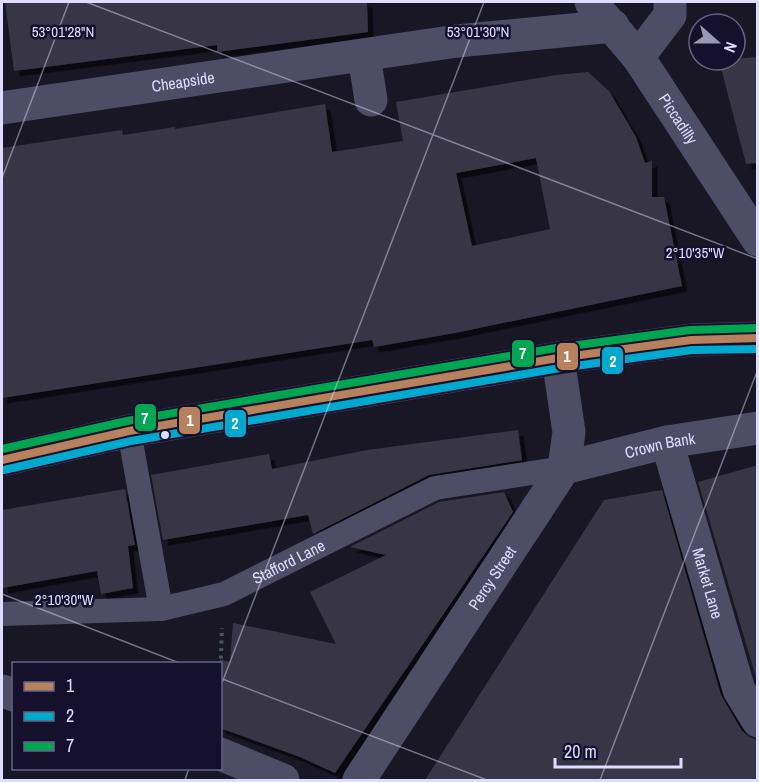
<svg xmlns="http://www.w3.org/2000/svg" width="759" height="782" font-family="'Archivo Narrow',sans-serif">
<style>
.building{fill:#383647;fill-rule:evenodd;filter:url(#shadow)}
.lines{fill:none;stroke-linecap:round;stroke-linejoin:round}
.path{stroke:#475463;stroke-width:4;stroke-dasharray:3 4.5;stroke-linecap:butt}
.service{stroke:#4d4d66;stroke-width:24}
.pedestrian{stroke:#4d4d66;stroke-width:33}
.minor{stroke:#4d4d66;stroke-width:33}
.bus-1-casing{stroke:#15112c;stroke-width:12}
.bus-2-casing{stroke:#15112c;stroke-width:12}
.bus-3-casing{stroke:#15112c;stroke-width:12}
.bus-1{stroke:#b6815c;stroke-width:8}
.bus-2{stroke:#00a9ce;stroke-width:8}
.bus-3{stroke:#00a651;stroke-width:8}
.ticks{fill:none;stroke:#dfddff;stroke-width:1.5;stroke-opacity:0.45}
.bus-dot{fill:#dfddff;stroke:#15112c;stroke-width:2}
.labels{text-anchor:middle;stroke-width:5;stroke-linejoin:round;paint-order:stroke}
.street-label{font-size:16px;fill:#dfddff;stroke:#15112c}
.ticks-label{font-size:15px;text-anchor:middle;fill:#dfddff;stroke:#15112c;stroke-width:5;stroke-linejoin:round;paint-order:stroke}
.line-badge{stroke:#15112c;stroke-width:2}
.badge-label{font-size:16px;text-anchor:middle;font-weight:bold;fill:#fff}
</style>
<defs>
<filter id="shadow"><feDropShadow dx="5.5" dy="5.5" stdDeviation="0" flood-color="#0009"/></filter>
</defs>
<rect width="100%" height="100%" fill="#191726"/>
<!-- building -->
<path class="building" d="M5 2H367L368 32 217 52V45L14 71Z
M758 57V163L746 164 719 60Z
M588 72 609 91 636 137 645 163 652 161V197H664L682 286 455 333 374 347 372 340 2 398V148L122 130 123 135 175 127V129L325 104 332 152 403 141 396 102 556 75ZM536 158 550 229 472 246 456 173Z
M518 430 522 460 429 475 313 534 308 515 163 540 151 475 269 454 272 469 367 450Z
M758 465V684L698 482Z
M125 489 135 545 128 546 133 588 101 594 97 571 2 588V510Z
M662 490 721 695 742 731 749 737 758 740V780H425L604 500Z
M504 492 513 512 335 773 300 757 220 728V659L230 662 233 623 336 644 310 592 386 555 350 547 439 502Z"/>
<g class="lines">
<!-- path -->
<path class="path" d="M220 681 222 628"/>
<!-- service -->
<g class="service">
<path d="M129 431 161 609"/>
<path id="s1" d="M2 614 161 609 224 594 435 488 564 468"/>
</g>
<!-- pedestrian -->
<g class="pedestrian">
<path id="s2" d="M591 2 638 57 758 240"/>
<path d="M457 41 613 26"/>
<path d="M638 57 670 15V2"/>
<path id="s3" d="M667 442 739 690 758 721"/>
<path d="M2 691 14 695"/>
<path d="M220 754 283 780"/>
<path id="s4" d="M359 780 564 468 667 442 758 428"/>
</g>
<!-- minor -->
<g class="minor">
<path d="M364 56 371 100"/>
<path id="s5" d="M2 108 457 41"/>
<path d="M558 358 569 432 564 468"/>
<path d="M2 460 129 431 558 358 691 340 758 338"/>
</g>
<defs>
<path id="bus-1" d="M2 460 129 431 558 358 691 340 758 338"/>
<path id="bus-2" d="M4 470 131 441 560 368 692 350 758 349"/>
<path id="bus-3" d="M2 449 127 421 556 348 690 330 758 328"/>
</defs>
<!-- bus-1 casing -->
<use href="#bus-1" class="bus-1-casing"/>
<!-- bus-2 casing -->
<use href="#bus-2" class="bus-2-casing"/>
<!-- bus-3 casing -->
<use href="#bus-3" class="bus-3-casing"/>
<!-- bus-1 -->
<use href="#bus-1" class="bus-1"/>
<!-- bus-2 -->
<use href="#bus-2" class="bus-2"/>
<!-- bus-3 -->
<use href="#bus-3" class="bus-3"/>
</g>
<!-- ticks -->
<path class="ticks" d="M86 2 758 259M2 178 69 2M2 594 182 664M220 678 487 780M220 688 484 2M185 780 189 768M600 780 758 369"/>
<!-- markers -->
<circle class="bus-dot" cx="165" cy="435" r="5"/>
<g class="labels">
<!-- street labels -->
<g class="street-label">
<text dy="6" stroke="none"><textPath href="#s5" startOffset="183">Cheapside</textPath></text>
<text dy="6" stroke="none"><textPath href="#s2" startOffset="146">Piccadilly</textPath></text>
<text dy="6" stroke="none"><textPath href="#s4" startOffset="472">Crown Bank</textPath></text>
<text dy="6" stroke="none"><textPath href="#s1" startOffset="296">Stafford Lane</textPath></text>
<text dy="6" stroke="none"><textPath href="#s4" startOffset="242">Percy Street</textPath></text>
<text dy="6" stroke="none"><textPath href="#s3" startOffset="147">Market Lane</textPath></text>
</g>
</g>
<g class="ticks-label">
<text x="63" y="37">53°01'28"N</text>
<text x="478" y="37">53°01'30"N</text>
<text x="695" y="258">2°10'35"W</text>
<text x="64" y="605">2°10'30"W</text>
</g>
<g class="line-badge">
<rect x="511" y="339" width="24" height="29" rx="6" fill="#00a651"/>
<rect x="556" y="342" width="23" height="29" rx="6" fill="#b6815c"/>
<rect x="601" y="346" width="23" height="29" rx="6" fill="#00a9ce"/>
<rect x="134" y="403" width="23" height="29" rx="6" fill="#00a651"/>
<rect x="178" y="406" width="23" height="29" rx="6" fill="#b6815c"/>
<rect x="224" y="409" width="23" height="29" rx="6" fill="#00a9ce"/>
</g>
<g class="badge-label">
<text x="523" y="359">7</text>
<text x="567" y="362">1</text>
<text x="613" y="367">2</text>
<text x="145" y="424">7</text>
<text x="190" y="426">1</text>
<text x="235" y="429">2</text>
</g>
<!-- border -->
<rect width="759" height="782" fill="none" stroke="#dfddff" stroke-width="6"/>
<!-- legend -->
<rect x="12" y="662" width="210" height="108" fill="#15112c" stroke="#666380" stroke-width="1.5"/>
<rect x="24" y="682" width="30" height="9" fill="#b6815c" stroke="#666380" stroke-width="1.5"/>
<text x="66" y="692" font-size="18" fill="#dfddff">1</text>
<rect x="24" y="712" width="30" height="9" fill="#00a9ce" stroke="#666380" stroke-width="1.5"/>
<text x="66" y="722" font-size="18" fill="#dfddff">2</text>
<rect x="24" y="742" width="30" height="9" fill="#00a651" stroke="#666380" stroke-width="1.5"/>
<text x="66" y="752" font-size="18" fill="#dfddff">7</text>
<!-- north arrow -->
<g transform="translate(717 42) rotate(111)"><circle r="28" fill="#15112c" stroke="#666380" stroke-width="1.5"/>
<path d="M0-4.5L10 22L0 15L-10 22Z" fill="#9a98b3"/>
<text y="-9" font-size="16" font-weight="bold" text-anchor="middle" fill="#dfddff">N</text>
</g>
<!-- scale -->
<path d="M555 758v9h126v-9" fill="none" stroke="#dfddff" stroke-width="3"/>
<text x="564" y="758" font-size="18" fill="#dfddff" stroke="#15112c" stroke-width="4.5" paint-order="stroke">20 m</text>
</svg>
